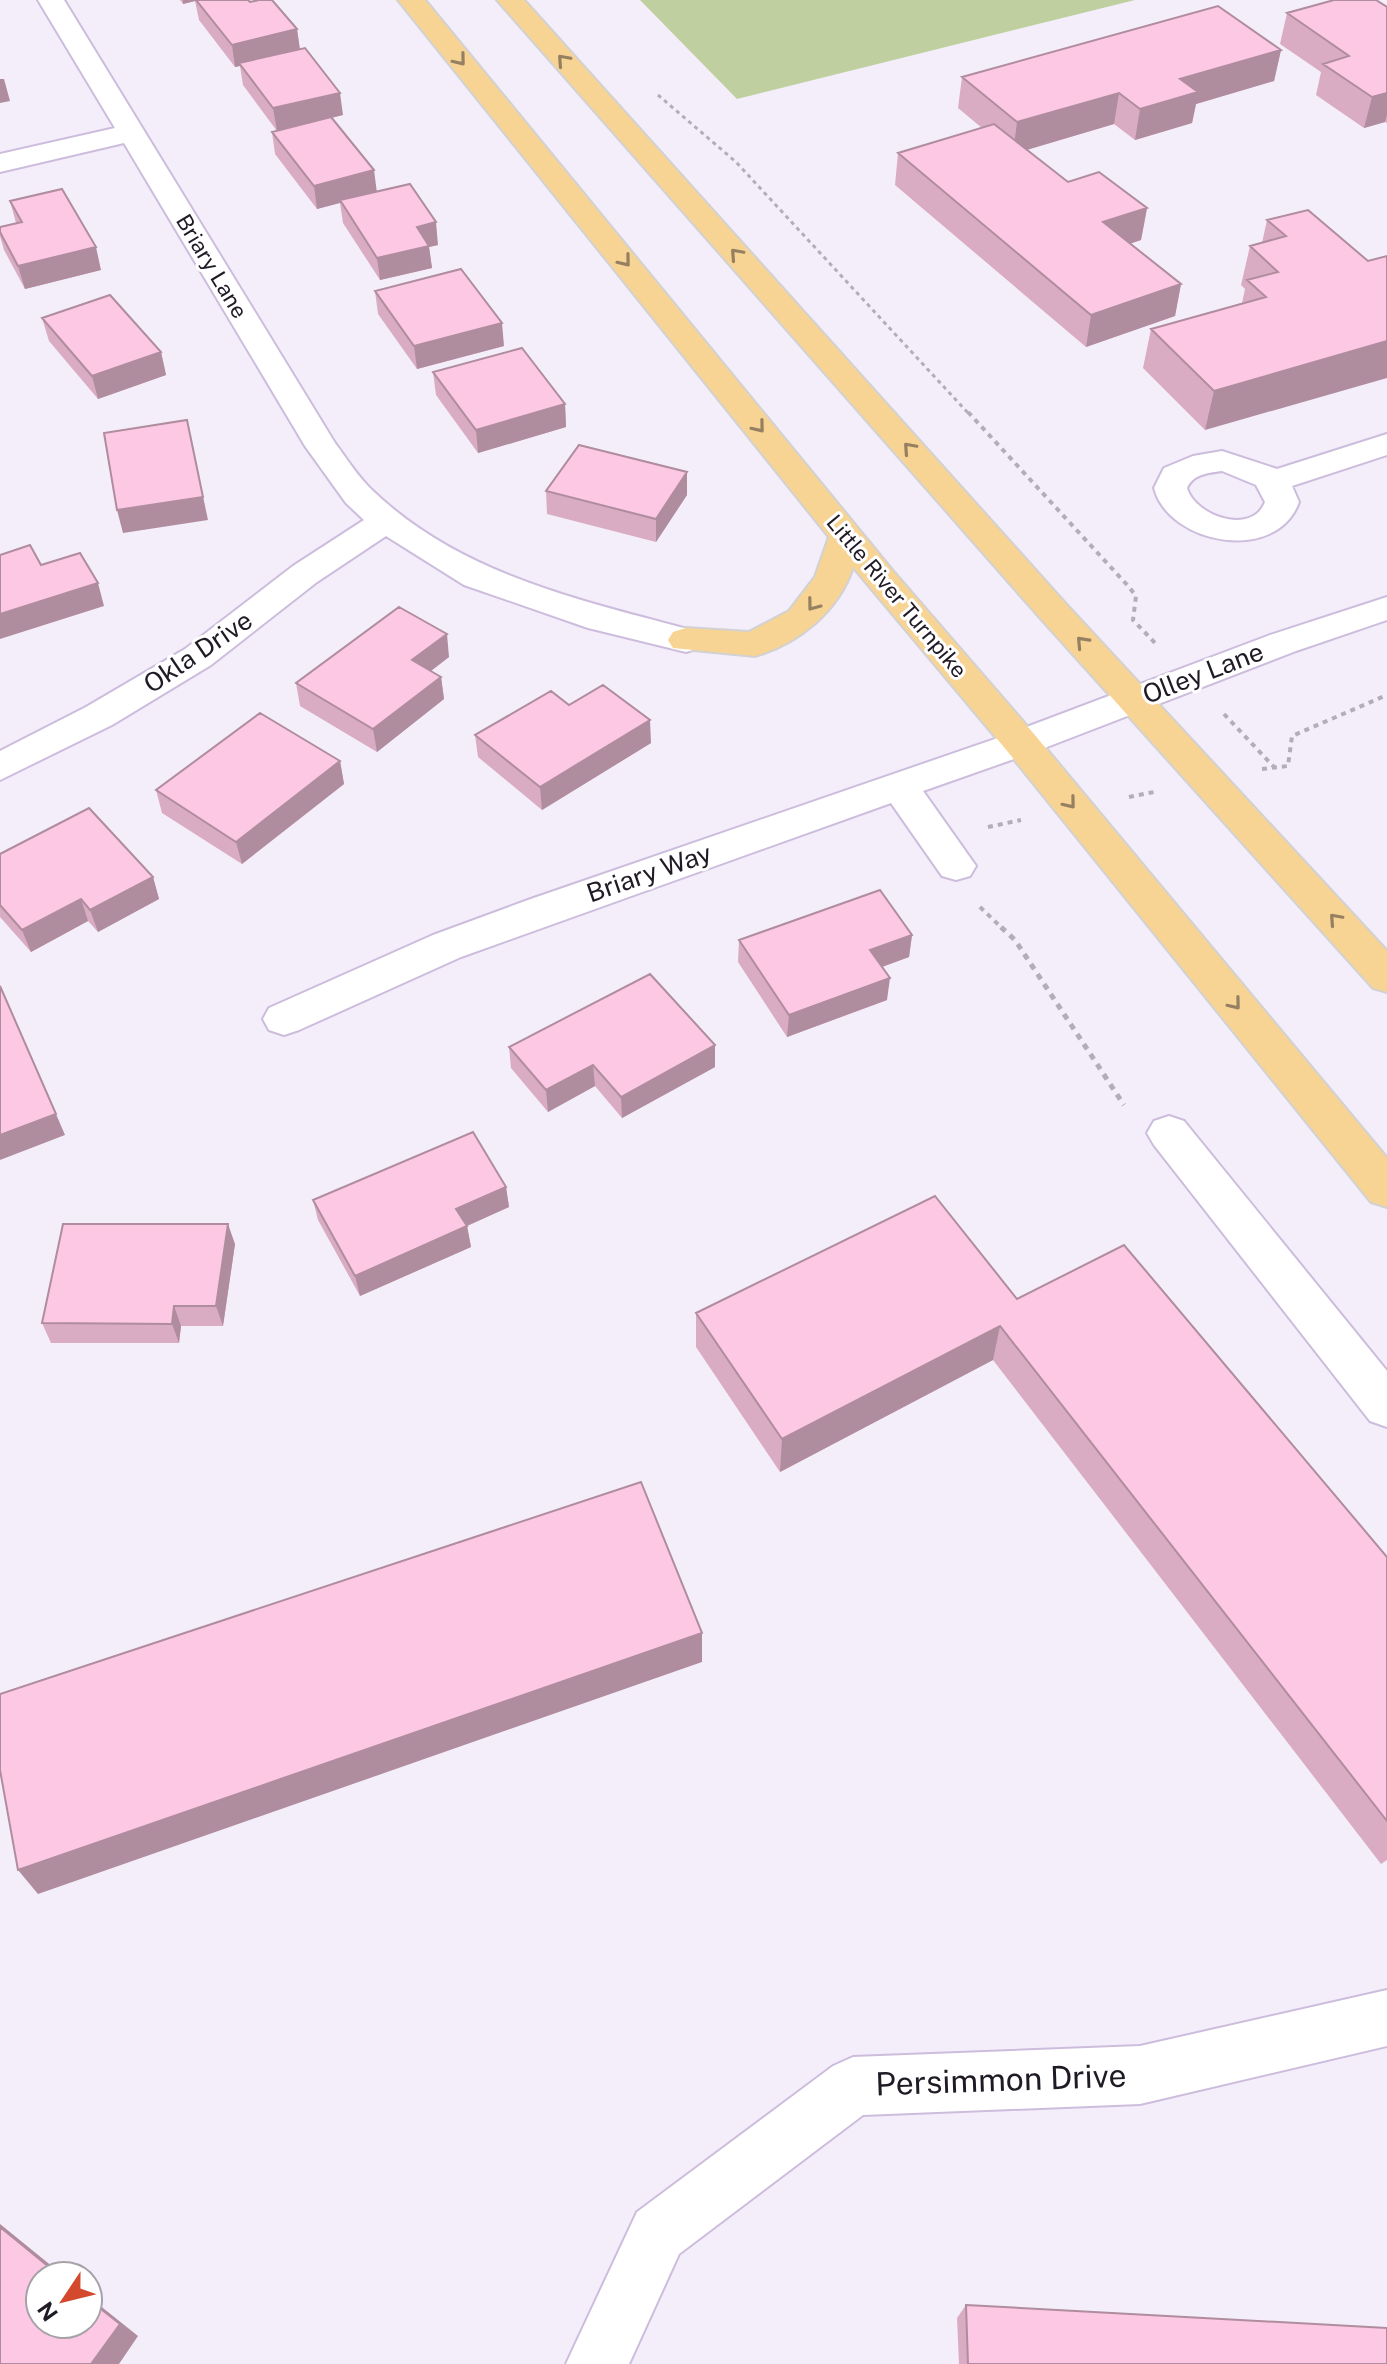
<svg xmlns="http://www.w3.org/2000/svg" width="1387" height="2364" font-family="'Public Sans',sans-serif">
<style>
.green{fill:#bfcfa0}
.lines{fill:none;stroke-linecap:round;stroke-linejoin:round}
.street-casing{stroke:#cdbddd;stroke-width:4}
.secondary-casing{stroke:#cdbddd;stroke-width:4}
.primary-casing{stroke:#d2d1d3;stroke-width:4}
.path-far2{stroke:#b3adba;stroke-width:3;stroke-dasharray:4 4;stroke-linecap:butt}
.path-far1{stroke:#b3adba;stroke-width:4;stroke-dasharray:5 5;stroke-linecap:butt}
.path{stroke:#b3adba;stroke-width:5;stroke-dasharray:6 6;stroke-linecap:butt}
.street{fill:#fff;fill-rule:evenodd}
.secondary{fill:#fff;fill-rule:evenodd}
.primary{fill:#f7d493;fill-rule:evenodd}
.wall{fill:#d9acc3}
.shaded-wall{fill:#b08c9f}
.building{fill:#fcc8e3;stroke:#b08c9f;stroke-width:2}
.oneway{stroke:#968062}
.labels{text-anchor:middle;stroke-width:6;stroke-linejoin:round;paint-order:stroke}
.far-street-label{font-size:22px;fill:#201a25;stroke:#fff}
.street-label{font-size:26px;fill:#201a25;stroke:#fff}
.near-street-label{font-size:32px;fill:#201a25;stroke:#fff}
</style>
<rect width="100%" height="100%" fill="#f4eefb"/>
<!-- green -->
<path class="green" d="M640 0H1135L737 99Z"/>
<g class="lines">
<defs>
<path id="street" d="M38 0H64L335 443C347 459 358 477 373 491 462 576 584 601 699 632L704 640 699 648 686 652 588 628 464 585 386 536 317 582 211 665 112 725 0 780V751L86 707 185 649 293 566 364 520 346 503 305 446 124 143 0 172V154L115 128Z
M1387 434V455L1292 486 1299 502C1277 564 1169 545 1154 488L1164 468 1193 456 1222 451 1277 469ZM1222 471 1256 485 1265 502C1252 536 1195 516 1187 488 1193 474 1208 473 1222 471Z
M1021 730 1034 734 1040 743 1034 752 923 791 976 866 970 876 956 880 942 876 891 803 461 957 299 1030 284 1035 269 1030 263 1019 269 1008 433 935 528 900Z
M1169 1116 1184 1121 1387 1371V1427L1370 1421 1154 1145 1147 1133 1154 1121Z
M1387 1990V2046L1140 2104 863 2115 679 2254 629 2364H566L637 2212 833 2066 853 2057 1140 2046Z"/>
<path id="secondary" d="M1387 597V620L1296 651 1034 752 1021 756 1008 752 1002 743 1008 734 1270 635Z"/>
<path id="primary" d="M398 0H425L893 571 1034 734 1387 1158V1207L1371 1202 1008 752 853 567C839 611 798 644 755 656L673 648 668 640 673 632 686 628 749 632 789 611 815 577 829 537Z
M497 0H524L1066 604 1387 951V992L1373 988 1042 620Z"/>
</defs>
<!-- street casing -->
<use href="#street" class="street-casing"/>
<!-- secondary casing -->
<use href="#secondary" class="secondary-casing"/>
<!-- primary casing -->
<use href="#primary" class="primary-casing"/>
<!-- path-far2 -->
<path class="path-far2" d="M658 95 736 162 969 414"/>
<!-- path-far1 -->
<path class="path-far1" d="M968 412 1129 587 1136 596 1133 620 1156 644
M1224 714 1274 767
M1262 769 1288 766 1292 736 1387 695
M1129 797 1154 792
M988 827 1021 820
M980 907 1003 929"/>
<!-- path -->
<path class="path" d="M1001 927 1015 940 1124 1105"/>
<!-- street -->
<use href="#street" class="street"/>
<!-- secondary -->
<use href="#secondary" class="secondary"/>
<!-- primary -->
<use href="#primary" class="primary"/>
</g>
<!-- wall -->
<path class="wall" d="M180 0H248L297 29 300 49 343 115 331 118 377 192 438 245 429 247 432 268 380 280 343 223 340 203 317 209 275 154 272 132 277 131 243 85 240 66 235 67 199 20 195 1 183 4Z
M1387 7V123L1385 122 1364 128 1316 95 1321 72 1280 44 1287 13Z
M1281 50 1274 81 1196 104 1192 123 1135 140 1114 124 1027 150 1068 182 1147 208 1141 240 1130 244 1181 284 1175 316 1086 347 895 185 898 153 982 128 958 108 962 77Z
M10 201 101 270 25 289 4 250 0 236V227L16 223Z
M1308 210 1205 430 1143 368 1151 329 1242 303 1245 289 1241 285 1250 246 1262 243 1267 220Z
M375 291 504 346 417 369 378 314Z
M42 318 161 352 166 375 98 399 49 341Z
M433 372 565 404 566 427 478 453 436 395Z
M687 472V495L656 542 547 514 546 491Z
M449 657 431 671 441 677 444 699 377 752 300 706 296 683Z
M569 705 651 743 542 810 478 757 475 735Z
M340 761 344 784 242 864 162 813 156 790Z
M0 854 153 877 159 899 98 932 88 921 31 952 0 917Z
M912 935 909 957 882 967 887 1000 787 1037 738 962 739 940Z
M509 1047 715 1067 622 1118 595 1086 548 1112 511 1068Z
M506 1187 509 1207 467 1226 471 1247 360 1296 318 1220 313 1200Z
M235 1244 223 1326H181L179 1343H51L42 1323Z
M1017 1299 1387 1557V1860L1381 1864 993 1360 780 1472 696 1347V1313Z
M966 2305 1387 2364H959L957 2318Z"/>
<!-- shaded-wall -->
<path class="shaded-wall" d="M183 0H195V1L183 4Z
M297 29 300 51 239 63 240 66 235 67 232 45Z
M1281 50 1274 81 1196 104 1192 123 1135 140 1140 109 1180 79Z
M0 79H4L10 101 0 103Z
M340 93 343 115 277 131 273 108Z
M1119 93 1114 124 1013 154 1017 122Z
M1387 93V115L1385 122 1364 128 1372 97Z
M374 170 377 193 317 209 314 186Z
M1147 208 1141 240 1098 254 1103 222Z
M436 222 438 245 429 247 432 268 380 280 377 258 417 227Z
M96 247 101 270 25 289 18 266Z
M1181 284 1175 316 1086 347 1091 315Z
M502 323 504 346 417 369 414 346Z
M1387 341V378L1205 430 1214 391Z
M161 352 166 375 98 399 92 376Z
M565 404 566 427 478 453 476 430Z
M187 420 208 520 123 533 117 510Z
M687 472V495L656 542V519Z
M98 583 104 606 0 639V614Z
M447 634 449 657 415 683 412 660Z
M441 677 444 699 377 752 373 729Z
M650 720 651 743 542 810 540 787Z
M340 761 344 784 242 864 236 842Z
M153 877 159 899 98 932 90 910Z
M81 899 88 921 31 952 22 930Z
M912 935 909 957 868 972 870 950Z
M890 978 887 1000 787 1037 789 1015Z
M715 1045V1067L622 1118 621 1097Z
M593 1065 595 1086 548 1112 546 1090Z
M56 1114 65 1135 0 1160V1135Z
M506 1187 509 1207 460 1229 456 1209Z
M228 1224 235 1244 223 1326 216 1306Z
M467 1226 471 1247 360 1296 355 1276Z
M174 1306 181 1326 179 1343 172 1324Z
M1000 1326 993 1360 780 1472 782 1439Z
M702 1633V1662L38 1894 18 1870Z
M0 2224 64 2276H60L0 2227Z
M88 2296 138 2336 119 2364H91Z"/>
<!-- building -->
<path class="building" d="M196 0H248L250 2 259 0H272L297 29 232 45Z
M1334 0H1376L1387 7V93L1372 97 1323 64 1349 56 1287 13Z
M1218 6 1281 50 1180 79 1198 92 1140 109 1119 93 1017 122 962 77Z
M305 48 340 93 273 108 239 63Z
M331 117 374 170 314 186 272 132Z
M994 124 1068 182 1099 172 1147 208 1103 222 1181 284 1091 315 898 153Z
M410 184 436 222 417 227 429 246 377 258 340 200Z
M62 189 96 247 18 266 0 232V227L22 222 10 201Z
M1308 210 1368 261 1387 256V341L1214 391 1151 329 1266 297 1247 280 1278 272 1250 246 1286 236 1267 220Z
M461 269 502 323 414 346 375 291Z
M110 295 161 352 92 376 42 318Z
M522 348 565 404 476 430 433 372Z
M187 420 203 497 117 510 104 433Z
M579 445 687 472 656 519 546 491Z
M30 545 41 565 80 553 98 583 0 614V555Z
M399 607 447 634 412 660 441 677 373 729 296 683Z
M603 685 650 720 540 787 475 735 551 691 569 705Z
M260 713 340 761 236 842 156 790Z
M89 808 153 877 90 910 81 899 22 930 0 905V854Z
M880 890 912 935 870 950 890 978 789 1015 739 940Z
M650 974 715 1045 621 1097 593 1065 546 1090 509 1047Z
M0 986 56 1114 0 1135Z
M473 1132 506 1187 456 1209 467 1226 355 1276 313 1200Z
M935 1196 1017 1299 1124 1245 1387 1557V1821L1000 1326 782 1439 696 1313Z
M63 1224H228L216 1306H174L172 1324 42 1323Z
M641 1482 702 1633 18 1870 0 1770V1694Z
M0 2227 60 2276H40V2324H88V2299L120 2324 91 2364H0Z
M966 2305 1387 2328V2364H968Z"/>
<!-- one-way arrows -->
<defs><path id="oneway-chevron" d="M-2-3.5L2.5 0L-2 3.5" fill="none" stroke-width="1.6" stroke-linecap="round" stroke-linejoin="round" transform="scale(2)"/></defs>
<g class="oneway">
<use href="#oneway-chevron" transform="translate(460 60) rotate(51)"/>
<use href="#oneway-chevron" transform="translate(563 60) rotate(-132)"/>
<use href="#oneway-chevron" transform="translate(736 254) rotate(-132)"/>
<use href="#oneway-chevron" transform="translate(625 261) rotate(51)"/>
<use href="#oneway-chevron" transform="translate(759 427) rotate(51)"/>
<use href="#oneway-chevron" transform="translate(909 448) rotate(-132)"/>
<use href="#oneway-chevron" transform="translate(813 605) rotate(127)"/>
<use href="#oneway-chevron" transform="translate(1082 642) rotate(-133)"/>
<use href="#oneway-chevron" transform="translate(1070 803) rotate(51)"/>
<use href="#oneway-chevron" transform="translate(1335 919) rotate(-132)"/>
<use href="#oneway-chevron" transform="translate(1235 1004) rotate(51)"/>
</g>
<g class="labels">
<!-- far-street labels -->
<g class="far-street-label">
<text transform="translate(212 266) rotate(59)" y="8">Briary Lane</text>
<text transform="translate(897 596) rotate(50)" y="8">Little River Turnpike</text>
</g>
<!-- street labels -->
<g class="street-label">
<text transform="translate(198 652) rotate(-34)" y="9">Okla Drive</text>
<text transform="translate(1203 673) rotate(-21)" y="9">Olley Lane</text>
<text transform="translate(649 873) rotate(-19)" y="9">Briary Way</text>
</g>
<!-- near-street labels -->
<g class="near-street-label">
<text transform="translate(1001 2080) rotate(-2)" y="11">Persimmon Drive</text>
</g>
</g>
<!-- north arrow -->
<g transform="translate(64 2300) rotate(235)"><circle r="38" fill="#ffffff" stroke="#a6a3a8" stroke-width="2"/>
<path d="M0-6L14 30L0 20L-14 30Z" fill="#d4482e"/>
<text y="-12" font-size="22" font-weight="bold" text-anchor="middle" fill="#201a25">N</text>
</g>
</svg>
